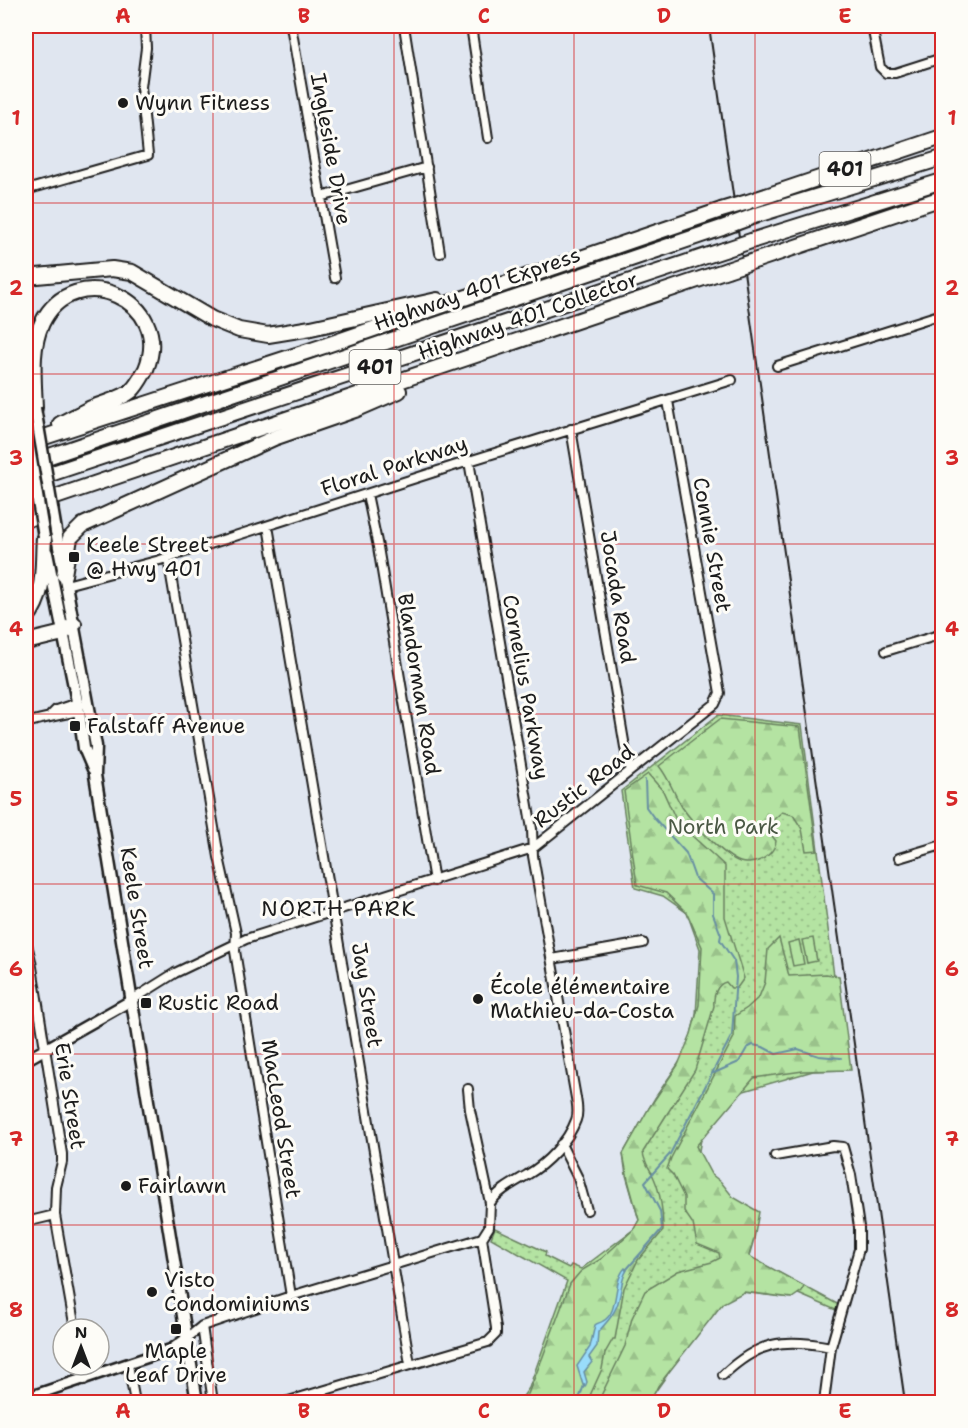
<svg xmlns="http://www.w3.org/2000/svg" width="968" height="1428" font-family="'Shantell Sans',sans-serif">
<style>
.grass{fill:url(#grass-dots);stroke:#68805f;stroke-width:1.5}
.forest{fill:url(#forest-firs);stroke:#68805f;stroke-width:1.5}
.garden{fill:#b4e3a2;stroke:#68805f;stroke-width:1.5}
.water{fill:#99dcfb;stroke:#678fa2;stroke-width:1.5}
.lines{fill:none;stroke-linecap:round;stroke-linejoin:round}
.stream{stroke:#678fa2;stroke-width:2}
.minor-casing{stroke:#1c1c1c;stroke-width:12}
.tertiary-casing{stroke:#1c1c1c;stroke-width:14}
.secondary-casing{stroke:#1c1c1c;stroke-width:15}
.motorway-casing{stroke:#1c1c1c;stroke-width:18}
.minor{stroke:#fdfcf7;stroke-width:8}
.tertiary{stroke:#fdfcf7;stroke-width:9}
.secondary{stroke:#fdfcf7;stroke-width:10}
.motorway{stroke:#fdfcf7;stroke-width:14}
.rail{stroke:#1c1c1c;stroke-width:2}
.secondary-bridge-casing{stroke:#1c1c1c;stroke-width:15;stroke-linecap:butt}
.motorway-bridge-casing{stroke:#1c1c1c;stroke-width:18;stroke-linecap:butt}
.secondary-bridge{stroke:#fdfcf7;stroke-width:10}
.motorway-bridge{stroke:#fdfcf7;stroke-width:14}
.grid{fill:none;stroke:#d62828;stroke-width:1.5;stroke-opacity:0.55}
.poi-dot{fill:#1c1c1c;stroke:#fdfcf7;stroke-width:2}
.labels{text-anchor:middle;stroke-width:6;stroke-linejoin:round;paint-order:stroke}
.shield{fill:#fdfcf7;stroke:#605f5e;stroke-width:1.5}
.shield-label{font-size:20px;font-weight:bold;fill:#1c1c1c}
.poi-label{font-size:21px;fill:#1c1c1c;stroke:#fdfcf7;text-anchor:start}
.street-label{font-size:21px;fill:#1c1c1c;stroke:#fdfcf7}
.park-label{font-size:21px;fill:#4a5844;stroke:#fdfcf7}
.neighbourhood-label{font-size:22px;letter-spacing:1.5px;fill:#1c1c1c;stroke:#fdfcf7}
.neatline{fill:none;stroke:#d62828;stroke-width:2}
.grid-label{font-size:20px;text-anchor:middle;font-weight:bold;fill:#d62828}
</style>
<defs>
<pattern id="grass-dots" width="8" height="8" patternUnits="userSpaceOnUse" patternTransform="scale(1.5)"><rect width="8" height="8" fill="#b4e3a2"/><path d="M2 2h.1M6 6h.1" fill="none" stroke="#9ac28b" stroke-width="1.8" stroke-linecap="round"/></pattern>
<pattern id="forest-firs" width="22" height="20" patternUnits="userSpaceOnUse" patternTransform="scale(1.5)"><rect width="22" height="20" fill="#b4e3a2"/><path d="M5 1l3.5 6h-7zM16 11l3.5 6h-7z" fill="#9ac28b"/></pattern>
</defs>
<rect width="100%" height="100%" fill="#e0e6f0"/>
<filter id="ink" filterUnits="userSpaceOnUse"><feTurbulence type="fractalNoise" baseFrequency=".0167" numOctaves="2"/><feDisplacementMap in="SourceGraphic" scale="12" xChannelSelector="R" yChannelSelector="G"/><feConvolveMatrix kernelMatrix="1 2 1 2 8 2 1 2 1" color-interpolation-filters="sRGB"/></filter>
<g filter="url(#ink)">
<!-- grass -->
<path class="grass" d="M718 715 802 725 846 1070 813 1071 744 1091 724 1109 701 1139 697 1162 748 1256 839 1305 838 1311 796 1293 792 1298 724 1290 687 1336 667 1375 648 1402H519L529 1388 567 1281 491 1238 495 1228 546 1252 545 1256 569 1268 571 1265 581 1269 634 1229 639 1220 626 1175 623 1154 655 1098 687 1051 696 1015 700 949 687 913 663 896 635 888 621 791Z"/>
<!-- forest -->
<path class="forest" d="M720 719 800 727 817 850 806 851 802 829 793 815 782 812 772 821 769 832 776 841C775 850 767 858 758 861 753 863 745 864 740 862 723 856 692 822 682 807 674 794 669 778 659 766Z
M648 774 663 791 677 822 725 866V917L744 978 737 988H731L726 982C716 984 713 997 714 1006L695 1070 643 1152C644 1163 650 1168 654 1178 661 1194 663 1214 663 1231L638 1260 624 1288 615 1339H613L605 1353 602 1369 587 1402H520L528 1394 542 1359 570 1284 581 1271 601 1259 634 1229 639 1220 628 1180 623 1154 649 1108 678 1065 691 1034 699 1005 702 947 687 913 666 893 637 885 624 791Z
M779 938 789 976 826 974 839 976 851 1070 803 1071 754 1078 696 1146 711 1174 721 1182 733 1197 759 1212 754 1239 749 1256 804 1286 802 1291 792 1298 744 1292 723 1303 658 1386 650 1402H598L625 1346 632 1318 645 1291 678 1271 712 1262 720 1258 719 1253 697 1244 693 1224 684 1211V1197L673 1175 667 1169 671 1158 734 1037 735 1016 747 1008 759 997 765 982 768 949Z"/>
<!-- garden -->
<path class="garden" d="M813 938 817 961 807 963 802 940Z
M799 940 804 964 793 966 788 943Z"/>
<!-- water -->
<path class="water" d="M625 1268 627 1270C621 1279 622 1288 619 1299 616 1313 607 1322 598 1332L597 1346 589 1357 592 1362 584 1372 587 1382 585 1387 583 1385 577 1366 590 1347 595 1325C597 1323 600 1323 603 1321 620 1312 612 1282 625 1268Z"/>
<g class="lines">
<!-- stream -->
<path class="stream" d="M714 1073 739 1062 747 1048 753 1045 763 1047 776 1054 798 1049 819 1056 841 1058
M626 1270 662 1229 660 1211 645 1182 670 1154 732 1035 736 977 734 961 720 940 721 935 713 914V894L695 878 686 853 654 818 646 807 645 780
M578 1402 584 1385"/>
<defs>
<path id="minor" d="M291 26 335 278
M404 26 440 253
M471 26 488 138
M872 26 880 67 886 73H895L942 58
M26 190 148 155 141 87 146 48 145 26
M321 197 427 167
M777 366 942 314
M571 429 627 759 631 770
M367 494 378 547 434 881
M268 526 410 1364
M168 558 219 857 236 933 235 951 291 1296
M66 585 160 560 469 461 732 380
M886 651 942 634
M51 715 56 710 77 703 81 705
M26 723C43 718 60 715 79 711
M899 858 942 845
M26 940 31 961 62 1154V1162L56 1187 55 1215 75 1329
M552 959 643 943
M132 1000 175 973 246 939 533 848 715 704 720 693 668 401
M468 1089 470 1110 490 1203
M561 1144 578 1178 587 1210
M775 1156 833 1146 843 1147 851 1175 859 1227V1249L831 1347 824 1402
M26 1222 55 1215
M202 1326 213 1402
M186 1339 202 1326 291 1296 482 1238
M81 1365 84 1380
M128 1365 135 1402
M723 1375C759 1341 783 1338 831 1347
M285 1402 488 1342 496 1334V1328L482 1238 489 1227 490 1203C499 1190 514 1183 527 1175 546 1164 568 1142 576 1120 579 1113 577 1105 576 1098L533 856 532 829 469 461"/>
<path id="tertiary" d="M26 1060 132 1000
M26 1398 172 1349 186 1339"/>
<path id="secondary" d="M26 315 30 360
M56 531 96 746 95 775 197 1402
M47 553 79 711 84 748 93 769"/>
<path id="motorway" d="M748 202 942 137
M757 215 942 158
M754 240 942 181
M757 260 942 198
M26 277 112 269 132 272 212 319 239 330 268 335 311 328 437 300
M35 408C34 380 30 348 42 323 74 257 175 300 146 369 142 376 137 386 131 391 122 399 100 404 89 409 79 414 70 419 60 424
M26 443 324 346 721 210
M26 464 722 228
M26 482 724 250
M26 507 727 270
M26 520 51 509
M64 575 70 538 83 525 274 438 355 410 399 391
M26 619C46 594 42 568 44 537
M26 642 63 633 74 624"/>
</defs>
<!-- minor casing -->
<use href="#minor" class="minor-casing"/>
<!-- tertiary casing -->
<use href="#tertiary" class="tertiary-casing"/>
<!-- secondary casing -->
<use href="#secondary" class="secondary-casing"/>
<!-- motorway casing -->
<use href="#motorway" class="motorway-casing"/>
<!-- minor -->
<use href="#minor" class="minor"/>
<!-- tertiary -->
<use href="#tertiary" class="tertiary"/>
<!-- secondary -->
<use href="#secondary" class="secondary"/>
<!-- motorway -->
<use href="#motorway" class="motorway"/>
<!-- rail -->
<path class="rail" d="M709 26 905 1402"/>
<defs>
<path id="secondary-bridge" d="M35 408 56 531
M26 430 44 537"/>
<path id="motorway-bridge" d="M721 210 748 202
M722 228 757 215
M724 250 754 240
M727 270 757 260"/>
</defs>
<!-- secondary-bridge casing -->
<use href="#secondary-bridge" class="secondary-bridge-casing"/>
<!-- motorway-bridge casing -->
<use href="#motorway-bridge" class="motorway-bridge-casing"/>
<!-- secondary-bridge -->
<use href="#secondary-bridge" class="secondary-bridge"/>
<!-- motorway-bridge -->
<use href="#motorway-bridge" class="motorway-bridge"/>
</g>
</g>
<!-- grid -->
<path class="grid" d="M213 26V1402M394 26V1402M574 26V1402M755 26V1402M26 203H942M26 374H942M26 544H942M26 714H942M26 884H942M26 1054H942M26 1225H942"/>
<!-- markers -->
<g class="poi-dot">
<circle cx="123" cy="103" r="6"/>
<rect x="68" y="551" width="12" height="12" rx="3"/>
<rect x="69" y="720" width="12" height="12" rx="3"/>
<circle cx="478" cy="999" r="6"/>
<rect x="140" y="997" width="12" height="12" rx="3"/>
<circle cx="126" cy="1186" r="6"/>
<circle cx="152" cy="1292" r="6"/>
<rect x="170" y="1323" width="12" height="12" rx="3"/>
</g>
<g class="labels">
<!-- shield labels -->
<g class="shield">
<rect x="819.5" y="152" width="51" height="34" rx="4.5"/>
<rect x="349.5" y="350" width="51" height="34" rx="4.5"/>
</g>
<g class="shield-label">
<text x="845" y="176">401</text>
<text x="375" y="374">401</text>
</g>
<!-- poi labels -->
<g class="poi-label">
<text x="135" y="110">Wynn Fitness</text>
<text x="86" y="552">Keele Street<tspan x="86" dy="24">@ Hwy 401</tspan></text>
<text x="87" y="733">Falstaff Avenue</text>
<text x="490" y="994">École élémentaire<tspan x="490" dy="24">Mathieu-da-Costa</tspan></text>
<text x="158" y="1010">Rustic Road</text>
<text x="138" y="1193">Fairlawn</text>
<text x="164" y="1287">Visto<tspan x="164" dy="24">Condominiums</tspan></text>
<text x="176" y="1358" text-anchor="middle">Maple<tspan x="176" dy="24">Leaf Drive</tspan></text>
</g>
<!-- street labels -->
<g class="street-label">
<text transform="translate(331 149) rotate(80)" y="7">Ingleside Drive</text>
<text transform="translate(477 289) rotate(-19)" y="7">Highway 401 Express</text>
<text transform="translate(528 316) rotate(-19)" y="7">Highway 401 Collector</text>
<text transform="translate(394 466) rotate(-18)" y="7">Floral Parkway</text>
<text transform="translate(712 545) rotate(80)" y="7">Connie Street</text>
<text transform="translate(618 597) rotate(81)" y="7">Jocada Road</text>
<text transform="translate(419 684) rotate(81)" y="7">Blandorman Road</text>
<text transform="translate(526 687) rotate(80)" y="7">Cornelius Parkway</text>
<text transform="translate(584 786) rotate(-38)" y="7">Rustic Road</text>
<text transform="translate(137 908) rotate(81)" y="7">Keele Street</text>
<text transform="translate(367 995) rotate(81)" y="7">Jay Street</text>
<text transform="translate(70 1096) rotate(81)" y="7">Erie Street</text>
<text transform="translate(281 1119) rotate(81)" y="7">MacLeod Street</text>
</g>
<!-- park labels -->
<g class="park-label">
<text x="723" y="834">North Park</text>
</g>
<!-- neighbourhood labels -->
<g class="neighbourhood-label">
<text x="339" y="916">NORTH PARK</text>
</g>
</g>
<!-- margin -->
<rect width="968" height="1428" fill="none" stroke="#fdfcf7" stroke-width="66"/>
<!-- north arrow -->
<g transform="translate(81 1347)"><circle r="28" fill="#fdfcf7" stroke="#a3a29f" stroke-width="1.5"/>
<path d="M0-4.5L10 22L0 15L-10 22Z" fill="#1c1c1c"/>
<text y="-9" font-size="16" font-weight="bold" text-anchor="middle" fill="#1c1c1c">N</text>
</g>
<rect x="33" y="33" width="902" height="1362" class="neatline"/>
<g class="grid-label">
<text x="123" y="23">A</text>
<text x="304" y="23">B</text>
<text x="484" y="23">C</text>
<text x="664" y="23">D</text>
<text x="845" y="23">E</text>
<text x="16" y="125">1</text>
<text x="952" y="125">1</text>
<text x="16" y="295">2</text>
<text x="952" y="295">2</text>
<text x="16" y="465">3</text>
<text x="952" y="465">3</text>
<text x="16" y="636">4</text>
<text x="952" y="636">4</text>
<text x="16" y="806">5</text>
<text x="952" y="806">5</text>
<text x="16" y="976">6</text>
<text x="952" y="976">6</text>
<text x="16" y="1146">7</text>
<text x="952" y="1146">7</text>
<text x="16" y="1317">8</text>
<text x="952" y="1317">8</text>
<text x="123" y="1418">A</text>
<text x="304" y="1418">B</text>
<text x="484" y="1418">C</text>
<text x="664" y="1418">D</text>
<text x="845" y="1418">E</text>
</g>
</svg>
